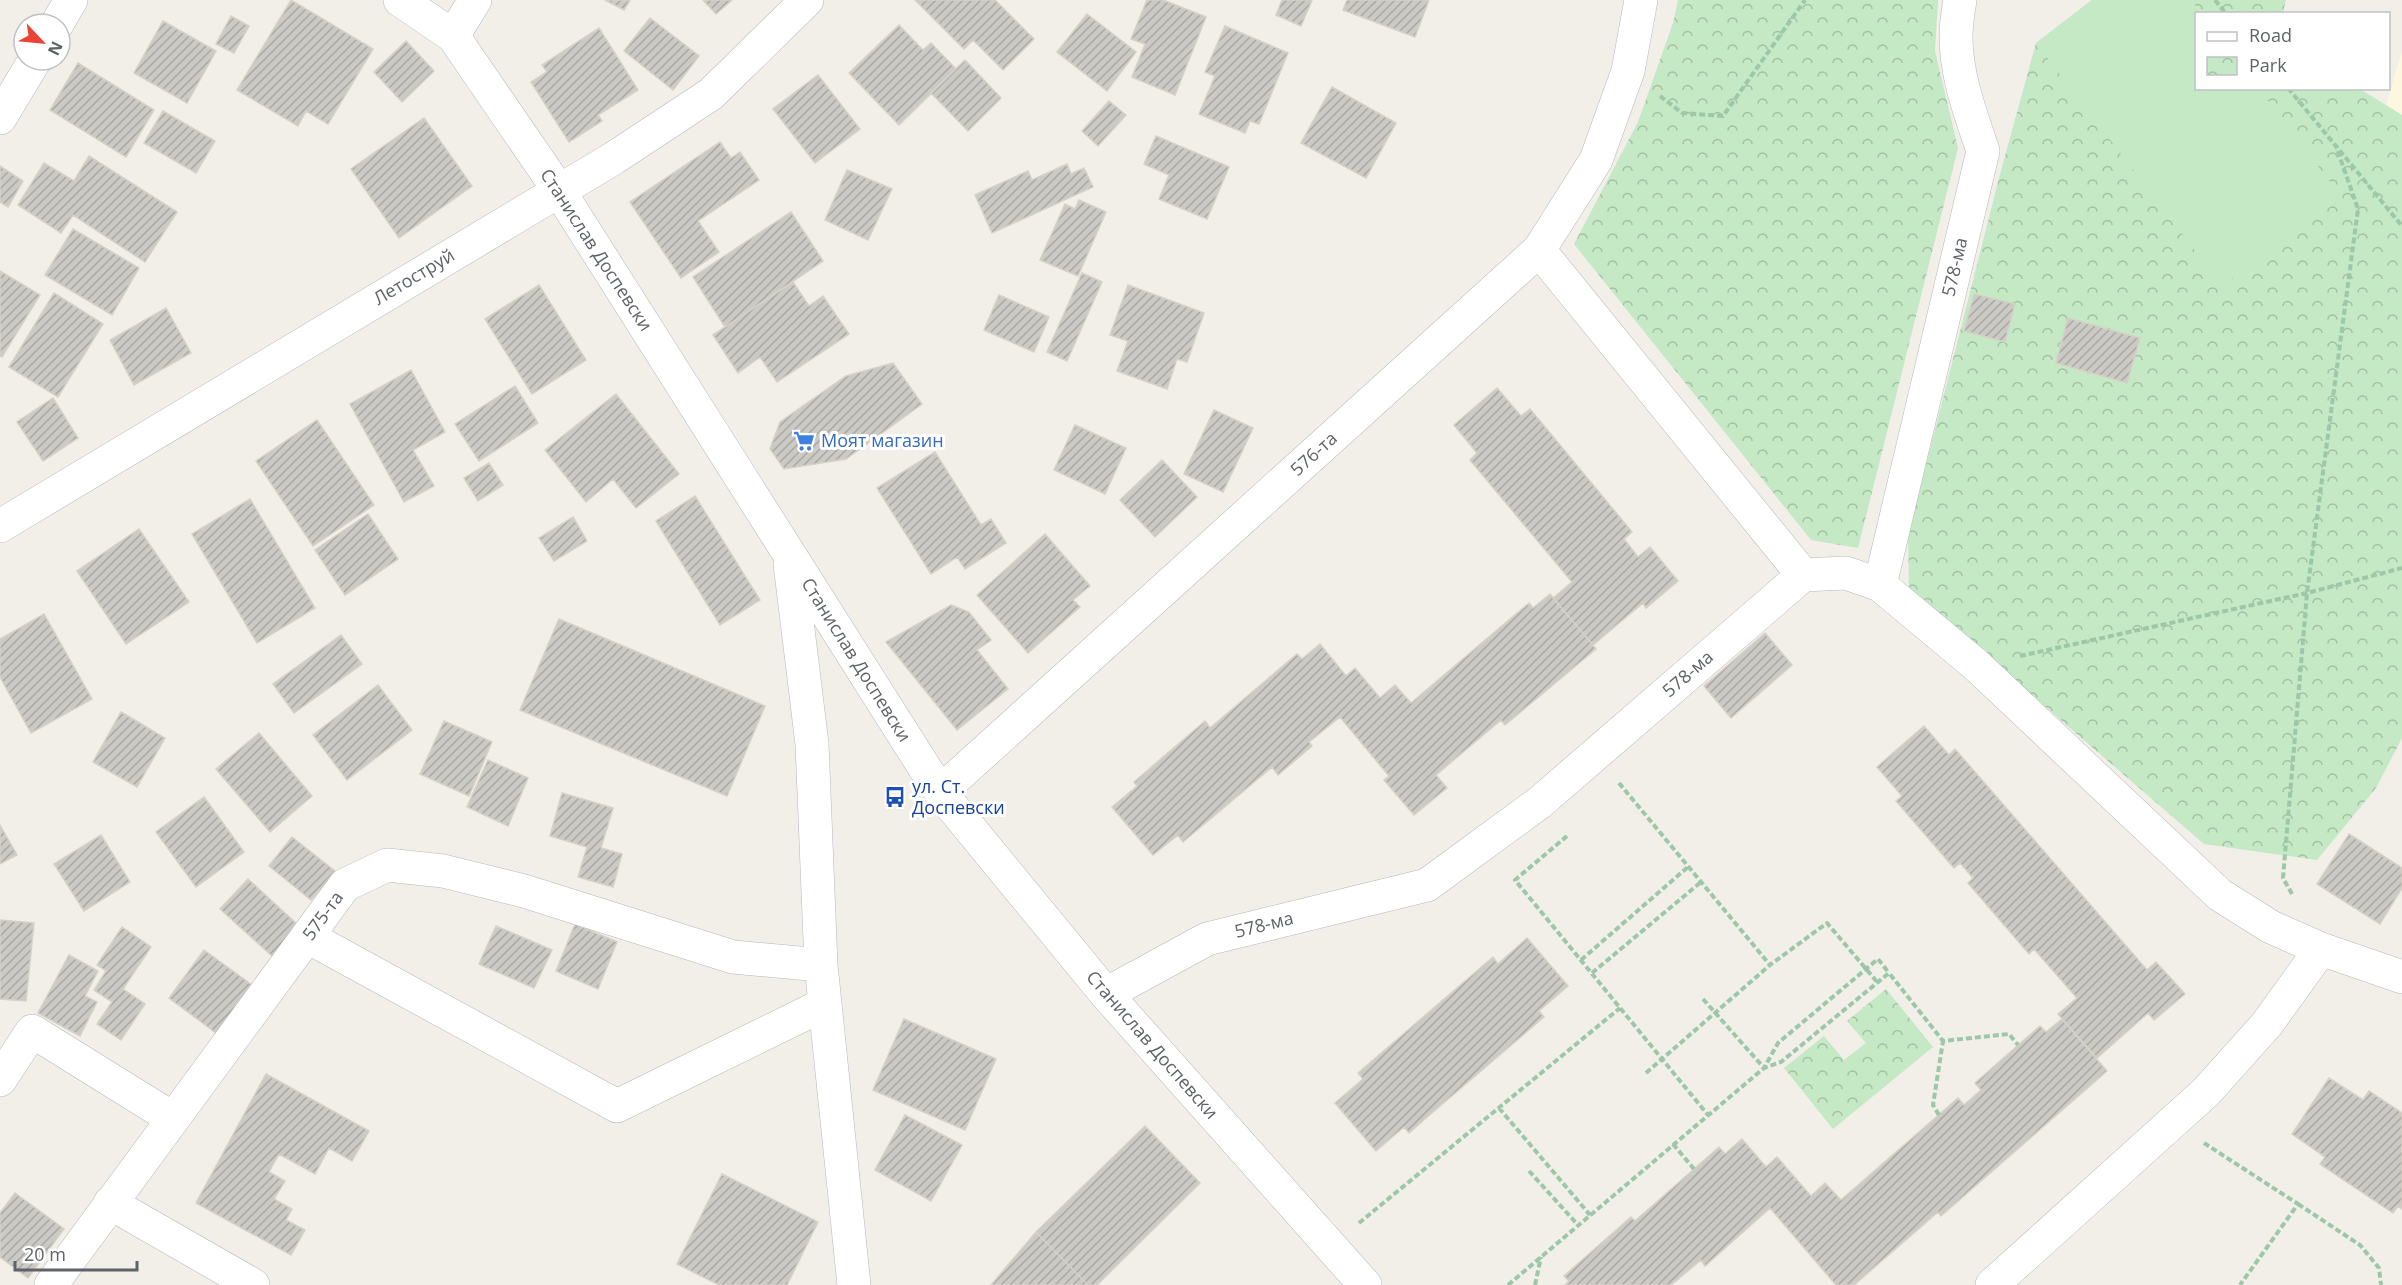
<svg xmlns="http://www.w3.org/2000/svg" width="2402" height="1285" font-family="'Open Sans',sans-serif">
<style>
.commercial{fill:#fef7e0}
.park{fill:url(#park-crowns)}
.pitch{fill:#c5e8c5}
.building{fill:url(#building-hatch);stroke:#d6d1c6;stroke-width:1.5}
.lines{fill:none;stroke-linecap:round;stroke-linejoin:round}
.minor-casing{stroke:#b5b8bc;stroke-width:34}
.path{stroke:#9cc7a9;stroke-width:4;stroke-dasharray:6 3;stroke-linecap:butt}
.minor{stroke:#fff;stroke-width:33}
.labels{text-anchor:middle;stroke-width:6;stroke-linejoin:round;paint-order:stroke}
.street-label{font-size:18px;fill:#5f6368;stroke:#fff}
.shop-label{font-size:18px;fill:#366cbe;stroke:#fff;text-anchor:start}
.transit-label{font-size:18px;fill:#164399;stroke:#fff;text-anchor:start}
</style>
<defs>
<pattern id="park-crowns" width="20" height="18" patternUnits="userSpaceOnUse" patternTransform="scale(1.5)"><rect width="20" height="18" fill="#c5e8c5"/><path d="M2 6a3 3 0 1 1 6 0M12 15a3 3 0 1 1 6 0" fill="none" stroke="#a3c0a4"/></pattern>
<pattern id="building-hatch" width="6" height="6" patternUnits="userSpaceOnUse" patternTransform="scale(1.5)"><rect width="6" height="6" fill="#cccac5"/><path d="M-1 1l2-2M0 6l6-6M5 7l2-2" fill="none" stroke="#a9a8a4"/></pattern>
</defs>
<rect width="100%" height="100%" fill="#f1efe8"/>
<!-- commercial -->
<path class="commercial" d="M2402 51V115L2386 105Z"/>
<!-- park -->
<path class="park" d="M1678 0H1938L1935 51 1958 148 1858 548 1811 540 1574 244 1638 122 1673 23Z
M2092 0H2286L2283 13 2196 14V88L2360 89 2402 115V738L2376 788 2317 860 2204 844 1909 589 1908 536 1999 178 2036 43Z
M1886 989 1933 1047 1833 1129 1784 1068 1824 1036 1844 1060 1866 1043 1847 1021Z"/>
<!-- pitch -->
<path class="pitch" d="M2092 0H2191L2201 13 2196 14V88L2259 89 2340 195 2222 286 2036 43Z"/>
<!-- building -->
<path class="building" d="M291 0 373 49 328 124 306 111 298 126 237 90Z
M605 0H630L624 10Z
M703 0H732L716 14Z
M915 0H995L1034 39 1003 70 973 40 964 49Z
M1147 0H1163L1206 17 1175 95 1132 77 1145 44 1131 39Z
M1282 0H1312L1301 26 1276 15Z
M1347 0H1429L1415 37 1343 10Z
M1087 14 1136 52 1107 91 1057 52Z
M231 16 249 26 234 53 216 44Z
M650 18 699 56 673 90 624 51Z
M163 21 216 51 187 103 134 73Z
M899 25 923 50 931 43 956 69 899 125 849 73Z
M1225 26 1288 53 1259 124 1250 121 1245 133 1199 114 1215 76 1205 72Z
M599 28 638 90 598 115 602 121 569 142 531 82 547 72 542 65Z
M406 41 434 71 402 102 374 72Z
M965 60 1001 98 968 131 931 93Z
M78 63 154 110 126 157 50 110Z
M818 75 860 129 815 163 773 109Z
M1332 87 1396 123 1366 178 1301 143Z
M1109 101 1126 115 1098 146 1082 131Z
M163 111 215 141 196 173 144 143Z
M424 118 472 186 399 238 351 169Z
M1156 136 1229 167 1207 219 1159 199 1169 175 1144 164Z
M720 142 731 158 740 152 759 180 698 221 719 252 681 278 630 202Z
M89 156 177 212 145 262 73 215 61 233 18 205 44 163 74 181Z
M1067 164 1071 174 1084 168 1093 187 992 233 975 195 1028 171 1032 180Z
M0 166 23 181 8 207 0 202Z
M847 170 892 189 868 240 825 220Z
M1079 200 1106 212 1078 276 1040 260 1065 204 1075 209Z
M791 212 823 261 725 327 693 277Z
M73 229 139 268 112 315 45 275Z
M0 271 40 295 2 357 0 356Z
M1082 273 1102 282 1067 361 1047 352Z
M793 282 809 306 823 296 849 334 777 382 760 357 738 373 713 335Z
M539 285 586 360 532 394 485 319Z
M1128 285 1204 313 1187 362 1177 359 1167 389 1117 371 1128 341 1110 335Z
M54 293 103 324 58 397 9 367Z
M1974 294 2015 304 2005 342 1964 331Z
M999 295 1049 317 1034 352 984 330Z
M166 308 191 353 134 385 110 340Z
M2068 318 2140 338 2127 383 2056 363Z
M893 363 922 404 846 459 784 469 770 449 780 422 846 376Z
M411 370 445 432 413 450 434 486 404 502 350 404Z
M515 386 538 423 479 461 455 424Z
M1497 388 1521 416 1530 409 1555 439 1632 532 1624 539 1638 557 1650 547 1678 581 1646 608 1643 603 1593 645 1553 598 1572 582 1470 460 1477 453 1454 425Z
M616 394 679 474 636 508 613 479 586 502 545 450Z
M53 398 78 438 43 461 17 422Z
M1214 410 1253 428 1223 492 1184 474Z
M317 420 374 505 313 546 256 461Z
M1075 425 1126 448 1105 494 1054 470Z
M935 452 981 525 991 519 1006 543 965 569 957 557 931 574 877 488Z
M1162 460 1197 497 1155 537 1120 500Z
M489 463 503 485 478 501 464 478Z
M695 496 760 600 720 625 656 521Z
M250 499 315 608 257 643 192 534Z
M368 514 398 559 345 595 315 550Z
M573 517 587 541 554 561 539 538Z
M139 529 189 602 126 644 77 571Z
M1045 534 1090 586 1073 600 1080 607 1028 653 977 595Z
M1550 594 1596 649 1505 725 1501 720 1436 775 1447 788 1414 815 1384 780 1389 776 1340 717 1309 742 1312 746 1278 775 1272 767 1183 842 1178 835 1153 855 1112 807 1137 786 1134 782 1205 721 1210 728 1297 654 1302 659 1320 644 1346 676 1355 668 1380 698 1395 685 1411 703 1529 603 1533 608Z
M951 605 969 612 991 640 977 650 1008 689 957 730 886 642Z
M44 614 92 699 31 733 0 677V639Z
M559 619 765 706 727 796 520 710Z
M1765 633 1792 665 1731 718 1704 686Z
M341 635 362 664 294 713 273 684Z
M378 685 412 730 347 780 313 735Z
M121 712 165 738 137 787 93 762Z
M444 721 492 742 469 796 420 774Z
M1924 726 1949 755 1955 749 2147 970 2156 962 2185 994 2154 1020 2148 1013 2097 1058 2058 1014 2077 998 2034 949 2029 954 1968 883 1973 878 1960 863 1954 868 1896 801 1902 796 1877 767Z
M259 733 312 796 270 832 216 769Z
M488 760 528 778 508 826 467 807Z
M562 793 613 808 601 848 622 854 613 887 578 877 587 847 550 836Z
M204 797 244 852 196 887 156 832Z
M0 825 17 855 0 864Z
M2349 834 2402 868V888L2380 924 2317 884Z
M101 835 130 882 84 911 54 864Z
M292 837 335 871 311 900 269 866Z
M248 879 299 926 272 956 220 909Z
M0 920 34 923 26 1001 0 999Z
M575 924 617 942 598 989 556 971Z
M496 926 552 950 534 988 479 964Z
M122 927 151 947 123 989 145 1004 121 1040 97 1024 112 1002 94 990 106 971 97 965Z
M1527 938 1568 986 1539 1011 1544 1017 1433 1112 1409 1133 1404 1127 1376 1151 1335 1103 1363 1079 1358 1073 1493 957 1498 964Z
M204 950 256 988 220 1036 169 998Z
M69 955 98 971 85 996 97 1002 80 1036 38 1013Z
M904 1019 996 1059 965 1130 873 1090Z
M2062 1019 2107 1071 1941 1216 1938 1212 1854 1285H1836L1770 1208 1705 1266 1701 1260 1671 1285H1565L1569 1281 1564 1276 1631 1217 1635 1221 1719 1147 1725 1154 1742 1139 1766 1167 1777 1157 1811 1196 1825 1183 1841 1200 1958 1098 1964 1105 1981 1090 1975 1083 2040 1026 2046 1032Z
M266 1074 369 1131 352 1161 329 1148 315 1174 279 1154 269 1172 285 1181 274 1199 292 1209 286 1220 305 1230 291 1255 196 1203Z
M2329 1078 2363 1100 2369 1091 2402 1113V1209L2398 1206 2393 1213 2320 1164 2325 1157 2292 1134Z
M905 1115 962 1145 931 1201 875 1170Z
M1145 1126 1200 1183 1097 1285H1088L1036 1232Z
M722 1174 818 1222 787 1285H719L677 1264Z
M15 1193 64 1229 28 1278 0 1257V1213Z
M1036 1232 1088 1285H991Z"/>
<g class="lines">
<defs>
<path id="minor" d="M400 0 453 36 558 189 940 792 1106 994 1365 1285
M57 24 71 0
M453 36 475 0
M0 118 35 60
M1539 250 1803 575
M0 526 614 158 711 94 807 0
M790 564 812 744 821 965 854 1285
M1880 585 1983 151C1971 115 1956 76 1956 37 1956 25 1958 12 1960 0
M940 792 1539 250 1596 160 1628 71 1641 0
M308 937 617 1106 825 1004
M1106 994 1207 939 1427 885 1539 803 1803 575 1846 573 1880 585 1976 665 2220 895 2271 927 2321 949 2402 977
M0 1080 32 1031 172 1118
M110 1203 253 1285
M51 1285 345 885 387 865 443 871 524 891 733 957 821 965
M1992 1285 2206 1092 2267 1024 2321 949"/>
</defs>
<!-- minor casing -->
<use href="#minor" class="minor-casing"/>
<!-- path -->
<path class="path" d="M2215 0 2226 14
M2288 88 2402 226
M1660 96 1682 113 1723 116 1805 0
M2020 656 2307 593 2402 568
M1619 783 1770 965 1827 923 1878 983
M1567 836 1515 880 1708 1115
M2292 894 2283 878 2307 593 2358 209 2336 146
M1581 960 1689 866
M1592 973 1701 882
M1703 999 1764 1068 1781 1062 1889 973 1943 1041 2009 1034 2018 1045
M1646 1073 1770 965
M1499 1108 1590 1215
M1939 1115 1933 1105 1943 1041
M2204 1143 2298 1204 2240 1285
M1673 1144 1694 1169
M1529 1171 1578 1225
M2298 1204 2360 1245 2379 1268 2381 1285
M1359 1223 1620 1008
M1508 1285 1764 1068 1778 1043 1866 969 1878 959 1889 973
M1535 1285 1541 1257"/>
<!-- minor -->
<use href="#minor" class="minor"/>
</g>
<!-- icons -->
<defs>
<symbol id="supermarket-bare" viewBox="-9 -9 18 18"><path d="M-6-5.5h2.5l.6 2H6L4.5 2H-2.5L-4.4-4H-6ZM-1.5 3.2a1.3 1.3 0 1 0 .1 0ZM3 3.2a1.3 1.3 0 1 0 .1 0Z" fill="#3f7fe0" stroke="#fff" stroke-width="2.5" paint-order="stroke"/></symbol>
<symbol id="bus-bare" viewBox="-9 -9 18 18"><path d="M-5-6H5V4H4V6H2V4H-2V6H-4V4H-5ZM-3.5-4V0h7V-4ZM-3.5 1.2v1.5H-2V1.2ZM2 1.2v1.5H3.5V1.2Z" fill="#1a4fb4" stroke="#fff" stroke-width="2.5" paint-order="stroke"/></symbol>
</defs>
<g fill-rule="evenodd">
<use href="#supermarket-bare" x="789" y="426" width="30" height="30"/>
<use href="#bus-bare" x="880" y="782" width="30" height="30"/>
</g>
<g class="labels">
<!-- street labels -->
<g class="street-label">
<text transform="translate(596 250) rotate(57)" y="6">Станислав Доспевски</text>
<text transform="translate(1955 267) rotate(-77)" y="6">578-ма</text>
<text transform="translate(414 277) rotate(-31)" y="6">Летоструй</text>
<text transform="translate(1314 454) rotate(-42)" y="6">576-та</text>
<text transform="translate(856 660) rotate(58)" y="6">Станислав Доспевски</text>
<text transform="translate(1688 674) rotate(-41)" y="6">578-ма</text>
<text transform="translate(323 916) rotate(-54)" y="6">575-та</text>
<text transform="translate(1264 925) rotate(-14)" y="6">578-ма</text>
<text transform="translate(1152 1045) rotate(49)" y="6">Станислав Доспевски</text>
</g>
<!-- shop labels -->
<g class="shop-label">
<text x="821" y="447">Моят магазин</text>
</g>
<!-- transit labels -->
<g class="transit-label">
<text x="912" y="793">ул. Ст.<tspan x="912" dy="21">Доспевски</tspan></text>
</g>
</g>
<!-- legend -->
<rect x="2195" y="12" width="195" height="78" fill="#ffffff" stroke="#bfc1c3" stroke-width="1.5"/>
<rect x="2207" y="32" width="30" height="9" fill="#ffffff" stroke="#bfc1c3" stroke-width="1.5"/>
<text x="2249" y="42" font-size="18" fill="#5f6368">Road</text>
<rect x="2207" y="57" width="30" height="18" fill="url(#park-crowns)" stroke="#bfc1c3" stroke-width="1.5"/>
<text x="2249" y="72" font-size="18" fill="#5f6368">Park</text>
<!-- north arrow -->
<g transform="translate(42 42) rotate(116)"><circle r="28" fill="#ffffff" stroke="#bfc1c3" stroke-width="1.5"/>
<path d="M0-4.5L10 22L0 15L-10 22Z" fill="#ea4335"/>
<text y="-9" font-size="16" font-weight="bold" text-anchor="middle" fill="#5f6368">N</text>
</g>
<!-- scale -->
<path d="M15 1261v9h122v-9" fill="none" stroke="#5f6368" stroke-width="3"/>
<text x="24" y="1261" font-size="18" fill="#5f6368" stroke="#ffffff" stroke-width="4.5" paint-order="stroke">20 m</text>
</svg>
